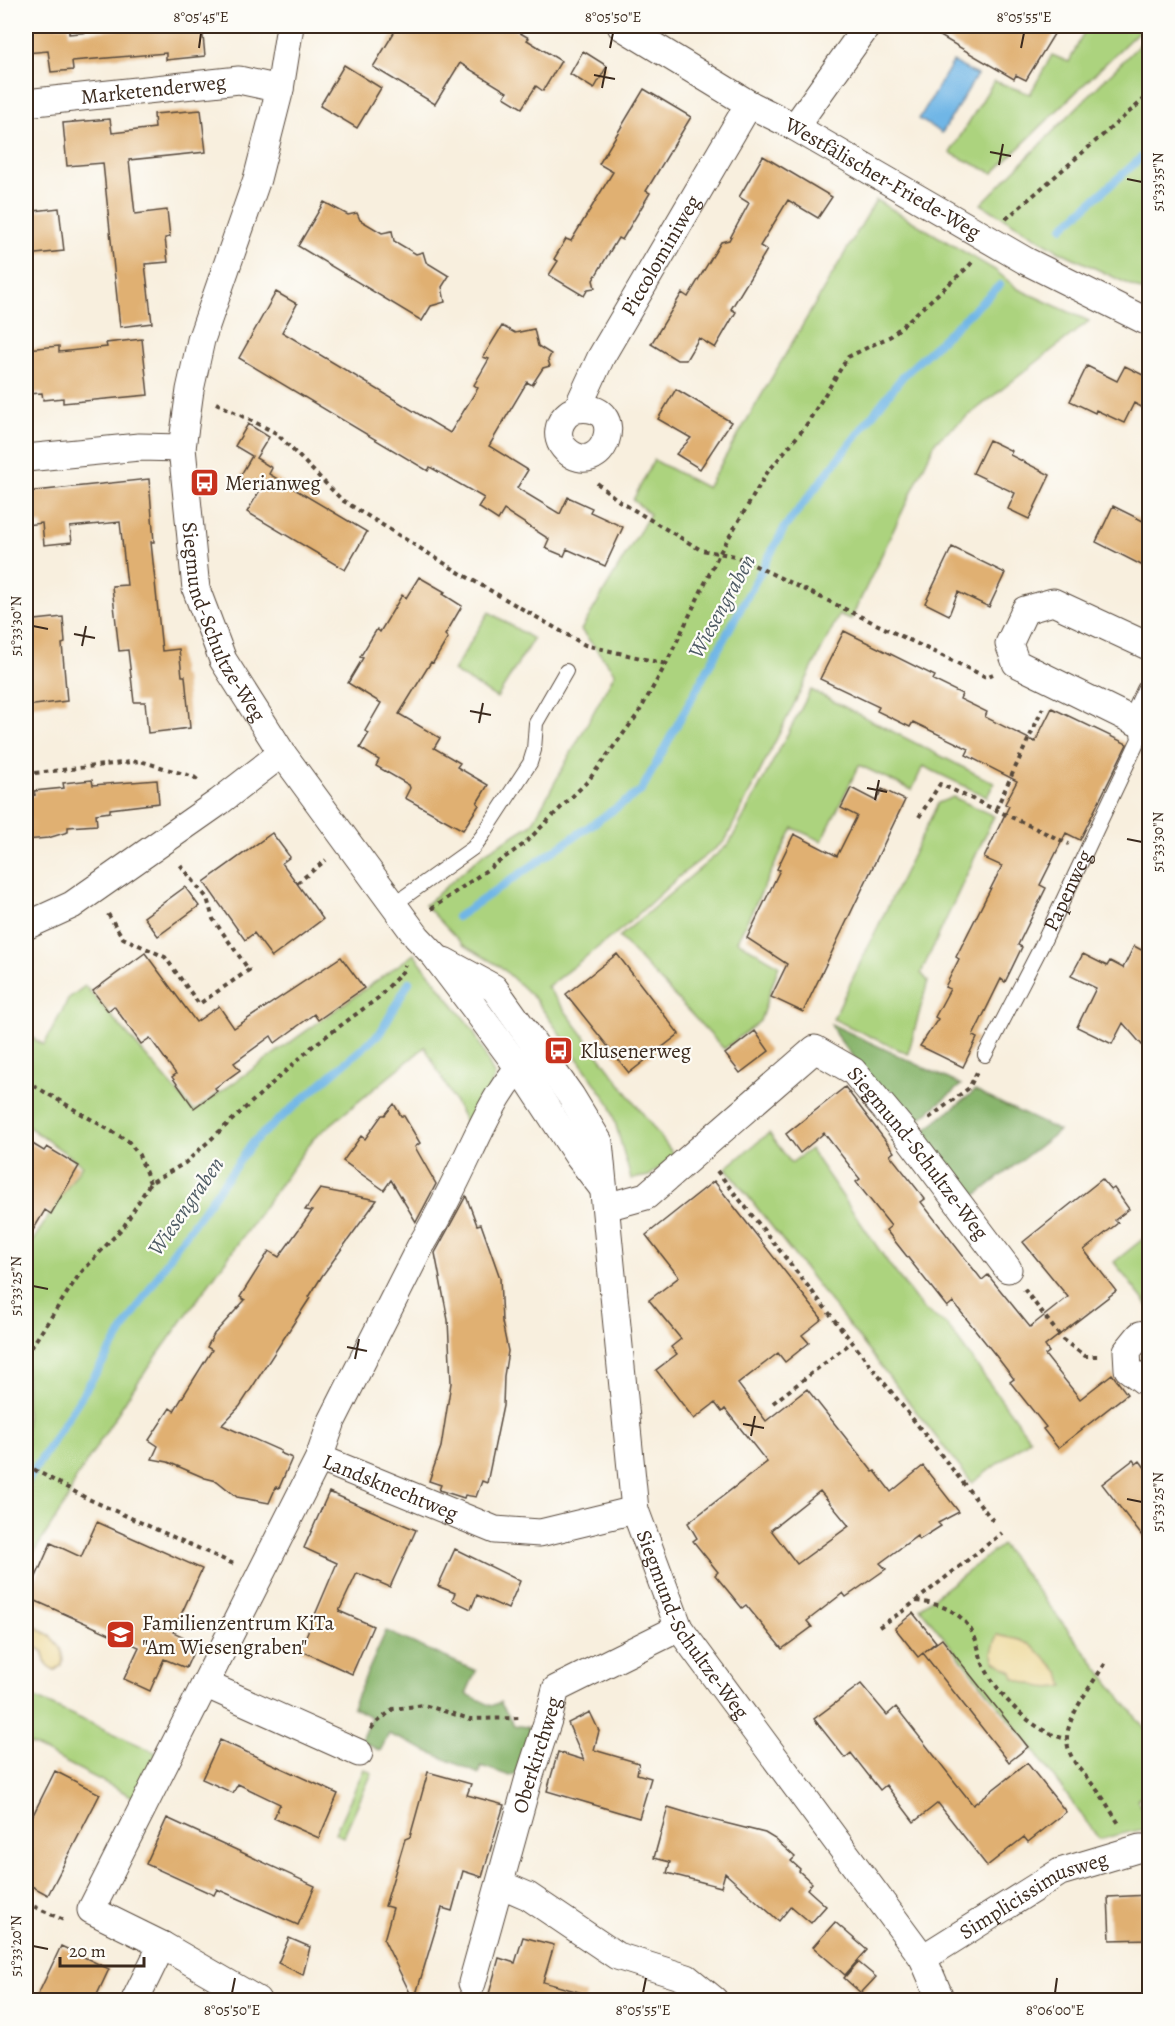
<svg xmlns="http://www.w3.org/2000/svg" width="1175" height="2026" font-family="Alegreya,serif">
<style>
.green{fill:#acd37e;stroke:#747e4e;stroke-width:1.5}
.forest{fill:#89b56d;stroke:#627046;stroke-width:1.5}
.sand{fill:#eeda9e;stroke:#94825e;stroke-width:1.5}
.water{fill:#70b6e6;stroke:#567082;stroke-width:1.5}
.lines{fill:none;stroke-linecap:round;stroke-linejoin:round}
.stream{stroke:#70b6e6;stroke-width:8}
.building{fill:#e0b072;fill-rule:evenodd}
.lane-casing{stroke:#57483b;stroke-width:16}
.street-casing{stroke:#57483b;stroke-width:29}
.path{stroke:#57483b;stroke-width:4;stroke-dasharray:4.5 4.5;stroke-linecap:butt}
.lane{stroke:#fff;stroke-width:14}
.street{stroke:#fff;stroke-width:27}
.ticks{fill:none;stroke:#3b2a1e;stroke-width:2}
.labels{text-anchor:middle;stroke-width:4.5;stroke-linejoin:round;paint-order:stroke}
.street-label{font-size:21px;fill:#3b2a1e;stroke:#fdfcf7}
.poi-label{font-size:21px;fill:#3b2a1e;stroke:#fdfcf7;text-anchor:start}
.water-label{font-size:22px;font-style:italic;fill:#4e5b64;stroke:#fdfcf7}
.neatline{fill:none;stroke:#3b2a1e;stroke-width:2}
.ticks-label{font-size:15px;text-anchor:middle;fill:#3b2a1e}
</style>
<rect width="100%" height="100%" fill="#fdfcf7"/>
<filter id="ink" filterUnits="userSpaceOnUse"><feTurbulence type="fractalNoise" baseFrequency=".0167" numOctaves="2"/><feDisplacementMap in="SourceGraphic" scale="12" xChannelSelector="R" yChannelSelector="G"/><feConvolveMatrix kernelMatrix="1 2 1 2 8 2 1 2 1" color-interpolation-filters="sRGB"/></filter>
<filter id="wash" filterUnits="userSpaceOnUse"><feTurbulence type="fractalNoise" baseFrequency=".008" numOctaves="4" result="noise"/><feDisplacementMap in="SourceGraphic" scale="24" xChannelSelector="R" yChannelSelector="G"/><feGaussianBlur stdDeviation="1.35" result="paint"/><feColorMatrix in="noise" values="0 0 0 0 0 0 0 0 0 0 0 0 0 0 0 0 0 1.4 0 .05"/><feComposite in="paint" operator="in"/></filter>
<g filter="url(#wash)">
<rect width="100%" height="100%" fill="#f8efde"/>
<!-- green -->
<path class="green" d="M1087 26H1144L993 173 950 153 994 81 1030 94 1052 55 1069 62Z
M1149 35V294L1059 251 981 204Z
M876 200 995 270 1018 289 1089 321 936 441 851 619 839 615 725 841 682 874 624 927 547 987 675 1156 649 1176 631 1179 610 1104 535 999 501 967 463 945 425 905 483 854 532 824 615 673 581 630 650 514 633 500 654 460 707 488Z
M489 612 533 639 497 698 453 671Z
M811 690 994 783 987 797 923 766 912 790 859 765 822 841 793 828 737 941 779 965 760 1021 724 1049 619 937 729 844Z
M953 797 994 816 921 973 928 981 908 1054 833 1019 938 803Z
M414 954 473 1030 495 1077 469 1128 425 1047 313 1139 133 1389 74 1482 69 1497 26 1565V1251L82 1165 26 1125V1034L44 1045 69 998 85 986 194 1111Z
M769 1133 791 1163 810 1149 889 1264 923 1309 947 1325 1030 1439 972 1483 726 1168Z
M1149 1234 1150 1306H1148L1114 1262Z
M1002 1545 1149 1734V1790L1137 1800 1149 1817V1828L1099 1839 1030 1745 920 1608Z
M26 1694 157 1753 135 1798 26 1742Z
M364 1769 372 1773 343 1837 335 1833Z"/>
<!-- forest -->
<path class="forest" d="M831 1024 961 1085 917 1121 908 1123 901 1118 836 1035Z
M975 1091 1059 1131 967 1202 920 1138 924 1131Z
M386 1631 476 1671 466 1694 492 1706 500 1702 514 1725 527 1727 535 1733 518 1772 510 1776 481 1766 479 1774 389 1734 380 1751 361 1740 371 1717 352 1707Z"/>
<!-- sand -->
<path class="sand" d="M32 1624C47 1634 67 1645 62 1665L55 1670C45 1666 44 1662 44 1652L36 1647 31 1649 26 1647V1628Z
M997 1635 1020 1640 1033 1646 1060 1673 1064 1686C1046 1691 1031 1684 1014 1678L1012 1672 995 1661 992 1653Z"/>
<!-- water -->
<path class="water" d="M953 62 977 75 942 133 919 119Z"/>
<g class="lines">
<!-- stream -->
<path class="stream" d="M1063 227 1150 150
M457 917 641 791 785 527 903 376 1000 285
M26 1483 175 1249 254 1141 380 1033 409 982"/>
</g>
<g id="blocks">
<!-- building -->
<path class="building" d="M26 26H69V34L156 26H202L205 56 166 60V53L72 61 73 70 51 72 48 51 26 53Z
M398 26H508L529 38 527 40 561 61 543 91 536 86 522 108 504 97 507 92 460 63 435 104 373 67Z
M923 26H1059L1026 80 1016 75 1014 79Z
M583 51 607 66 594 89 570 74Z
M344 65 381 88 357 128 320 106Z
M644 89 691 117 646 191 650 193 622 240 618 238 593 280 595 288 588 289 584 296 549 275 558 261 554 259 566 239 571 241 613 172 599 164Z
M201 110 206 152 129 160 135 214 167 210 170 237 165 238 168 262 145 264 152 323 120 327 103 163 67 166 63 123 110 119 112 133 155 128 154 114Z
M763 156 832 197 818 218 788 200 760 246 767 250 731 309 736 312 715 348 699 338 686 360H677L651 344 682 293 688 297 721 242 729 240 749 203 739 197Z
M324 202 348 215 357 213 360 220 382 233 392 231 394 241 416 254 423 252 426 262 449 276 442 287 445 302 431 306 422 321 298 246Z
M59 208 64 251 26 255V212Z
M276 292 297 304 282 332 450 433 478 388 474 385 489 359 483 357 502 326 515 333 534 329 538 346 551 354 548 360 550 366 543 368 532 385 527 382 489 446 528 470 517 488 560 514 568 497 592 508 590 512 623 527 605 566 567 549 564 556 545 548 549 539 504 510 498 520 478 507 484 498 430 467 428 471 239 358Z
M142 339 148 395 63 403V398L43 400 42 393 26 394V349L59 346V352L107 347 106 343Z
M1087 366 1117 381 1125 366 1149 378V411L1134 403 1124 423 1096 410 1095 413 1070 401Z
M676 389 731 422 700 469 676 454 691 438 658 419Z
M248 424 269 437 256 458 272 468 269 474 367 532 345 570 247 512 263 485 260 490 239 478 252 456 235 446Z
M989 440 1012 451 1010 455 1050 475 1029 519 1008 509 1015 493 973 473Z
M149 479 154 542H151L162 651 179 649 182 676H185L190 728 148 733 145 702H134L128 650 119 651 112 586 127 585 120 522 70 527 72 542 44 545 42 523 26 525V492Z
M1113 506 1149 524V569L1096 542Z
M952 547 1005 573 989 607 958 592 949 615 925 603Z
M419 577 445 592 443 594 462 606 445 635 448 638 433 663 431 662 399 714 440 738 434 748 460 763 457 767 488 785 477 803 479 805 463 830 405 798 410 788 409 785 376 766 379 760 360 748 369 733 365 731 381 703 348 683 363 658 360 657 377 629 380 632 402 595 406 598Z
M63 617 65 643 62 644 67 701 26 706V621Z
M844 631 935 676 933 680 962 694 960 699 987 712 985 717 1035 742 1052 708 1127 744 1080 840 1066 833 1040 885 1046 888 1018 945 1022 947 1005 982 1001 979 973 1036 977 1038 963 1067 920 1046 938 1019 935 1017 950 989 945 987 959 959 956 957 1002 866 984 858 1009 806 1005 804 1017 781 966 755 969 749 913 722 910 727 877 711 879 707 820 679Z
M92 780 93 785 157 780 159 803 110 809V812L96 814 97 825 68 827V832L48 838 26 840V796L35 795 34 791 64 788 63 783Z
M851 788 876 801 882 789 905 800 803 1012 771 997 787 964 747 938 780 870 777 869 794 834 837 856 857 816 841 808Z
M272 833 290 857 282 863 323 919 272 957 254 933 245 940 204 882Z
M185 887 199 906 158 936 144 917Z
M1134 946 1149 954V971L1144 980 1149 983V1053L1123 1023 1112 1044 1077 1027 1096 988 1071 976 1083 954 1107 966 1110 961 1123 968Z
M145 953 196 1022 219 1006 234 1028 341 957 364 988 318 1020 314 1014 275 1043 271 1036 234 1063 240 1070 215 1088 217 1091 194 1108 172 1077 176 1074 150 1038 141 1044 114 1006 108 1011 93 991Z
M617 954 679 1034 629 1073 566 994Z
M755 1031 769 1051 740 1073 725 1054Z
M845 1087 894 1152 890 1155 925 1199 921 1202 982 1280 988 1275 1030 1327 1068 1297 1023 1242 1102 1179 1111 1190 1114 1188 1129 1209 1115 1220 1118 1223 1084 1250 1116 1291 1045 1346 1049 1352 1045 1355 1080 1399 1112 1374 1127 1394 1058 1448 1043 1429 1046 1427 1010 1382 1014 1379 997 1357 953 1302 947 1307 886 1230 891 1226 856 1182 860 1179 824 1133 800 1153 786 1134Z
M394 1104 401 1116H404L420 1143 415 1147 436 1184 416 1222 391 1180 384 1190 343 1161 361 1136 365 1139 382 1115H385Z
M26 1140 44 1151 47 1147 79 1166 51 1214 45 1210 26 1242Z
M714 1181 822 1319 802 1335 809 1343 785 1362 778 1353 738 1384 766 1421 807 1389 873 1472 875 1471 891 1492 923 1466 959 1512 938 1523 941 1526 919 1540 917 1536 880 1563 886 1569 846 1597 843 1593 807 1621 812 1627 782 1649 746 1605 742 1608 715 1575 718 1572 693 1541 697 1538 688 1523 767 1462 725 1409 722 1412 715 1403 694 1419 656 1370 677 1354 671 1347 681 1339 649 1300 679 1277 646 1235ZM820 1491 849 1526 797 1564 771 1530Z
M320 1189 377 1200 322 1276 309 1297 310 1298 240 1406 222 1425 281 1451 280 1453 292 1458 279 1488 276 1487 269 1503 237 1497 217 1481 205 1478 168 1462 152 1459 158 1446 149 1440 170 1408 174 1411 212 1350 207 1347 214 1334 245 1300 240 1297 269 1251 279 1257 312 1211 305 1210Z
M466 1196 477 1225 481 1224 500 1278 502 1322 508 1351 504 1376 503 1406 487 1483 482 1481 476 1497 465 1495 464 1498 439 1490 441 1485 429 1481 441 1447 451 1383 448 1320 435 1253Z
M1133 1460 1136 1464 1140 1461 1149 1473V1545L1102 1484Z
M329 1492 416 1530 390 1587 357 1573 339 1611 373 1626 352 1674 300 1650 337 1563 304 1548Z
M97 1522 202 1569 173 1632 197 1643 186 1668 164 1659 150 1691 124 1679 139 1647 27 1597 51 1543 81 1557Z
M455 1549 520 1581 508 1609 477 1595 471 1609 452 1600 455 1593 438 1586Z
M913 1613 936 1642 924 1652 942 1639 1028 1747 1009 1762 923 1653 918 1657 895 1628Z
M861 1684 887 1715 896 1707 973 1805 1027 1763 1066 1812 1028 1842 1024 1837 987 1866 938 1803 914 1822 886 1785 880 1790 851 1753 845 1758 814 1719Z
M590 1712 599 1731 594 1750 639 1763 637 1774 651 1778 639 1818 547 1791 558 1752 584 1760 568 1723Z
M220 1740 338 1794 319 1838 274 1818 280 1804 238 1784 233 1793 202 1779Z
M55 1771 100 1794 48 1895 26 1883V1829Z
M428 1772 471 1784 467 1795 504 1805 482 1877 463 1871 452 1911 442 1908 414 2001 384 1940 393 1908 385 1906 405 1839 410 1837Z
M668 1807 701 1817 765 1833 775 1839 795 1857 791 1861 800 1869 799 1871 812 1883 807 1889 826 1906 811 1923 791 1906 779 1921 725 1873 721 1887 667 1873 670 1862 654 1858Z
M167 1818 315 1886 298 1925 217 1889 214 1895 146 1864Z
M1149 1895V1939L1110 1940 1108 1897Z
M835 1922 867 1950 845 1975 813 1947Z
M523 1937 554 1945 543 1982 586 1994 585 2001H487L499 1958 515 1963Z
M289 1938 310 1947 303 1975 278 1963Z
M61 1946 109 1969 94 2001H35Z
M858 1962 876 1977 861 1993 844 1978Z"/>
</g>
</g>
<g filter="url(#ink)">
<use href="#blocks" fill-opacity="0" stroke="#57483b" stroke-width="1.5"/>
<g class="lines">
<defs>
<g id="lane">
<path d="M393 905 473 848 483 835 530 763 534 750 536 723 566 671"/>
<path id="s1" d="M985 1055 1042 945 1139 739 1136 722"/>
</g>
<g id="street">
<path id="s2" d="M290 26 280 89 257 179 201 340 190 390 182 448 196 589 223 660 282 753 417 937 435 956 473 1006 530 1083 578 1156 602 1187"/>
<path id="s3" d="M621 26 749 104 795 127 1026 261 1150 323"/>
<path id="s4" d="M26 103 239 80 280 89"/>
<path d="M795 127 867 26"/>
<path id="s5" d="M577 409C559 415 552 437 566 450 602 484 633 402 577 409L601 357 749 104"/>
<path d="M26 458 139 447 182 448"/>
<path d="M1150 647 1053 602 1025 610 1009 644 1016 663 1136 722 1150 692"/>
<path d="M26 926 72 905 219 802 282 753"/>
<path id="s6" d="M444 961 494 988 571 1096 599 1142 635 1510 679 1628 923 1958 941 2000"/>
<path id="s7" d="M530 1057C502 1082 487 1116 471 1149 455 1183 439 1216 420 1247L332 1421 319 1458 495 1530 540 1533 635 1510"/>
<path id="s8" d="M606 1207 646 1196 815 1049 853 1071 907 1135 1008 1269"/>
<path d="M1150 1333 1140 1335 1127 1351 1128 1369 1144 1381H1150"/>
<path d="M319 1458 205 1684 359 1753"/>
<path d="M500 1884 528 1896 617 1956 687 1978 714 2000"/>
<path d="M162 1945 257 2000"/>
<path id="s9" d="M923 1958 1060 1872 1140 1848H1150"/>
<path id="s10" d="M472 1983 528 1781 548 1720 556 1689 679 1628"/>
<path d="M135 2000 162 1945 91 1910 205 1684"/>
</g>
</defs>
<!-- lane casing -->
<use href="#lane" class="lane-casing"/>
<!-- street casing -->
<use href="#street" class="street-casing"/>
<!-- path -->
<path class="path" d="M1006 219 1150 94
M216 403 276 433 342 500 460 573 585 645 666 664
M597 483 619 501 701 550 735 556 986 677 993 674
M26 774 140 761 194 777 200 782
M996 809 1043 708
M919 817 940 784 1069 844
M297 883 326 860
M431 909 524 844 588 781 638 714 666 664 719 554 767 473 805 427 848 357 891 336 968 267 974 260
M108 914 123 938 165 957 199 1004 249 970 213 919 207 898 179 863
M26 1081 128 1141 139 1155 150 1183
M929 1118 969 1088 977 1072
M717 1171 994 1522
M1024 1289 1063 1340 1085 1356H1100
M26 1355 79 1275 124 1226 150 1183 185 1163 313 1046 378 998 403 971 405 965
M773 1403 852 1342
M26 1465 86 1498 236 1565
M916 1601C942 1604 964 1612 975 1638 979 1648 980 1659 985 1668 1001 1698 1032 1732 1067 1739
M879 1627 903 1611 1002 1533
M1105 1664C1093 1682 1067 1717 1067 1738 1067 1760 1085 1774 1097 1790 1106 1801 1112 1814 1120 1825
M371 1729 374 1725 393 1709 424 1705 470 1719 521 1718
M26 1903 66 1921"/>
<!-- lane -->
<use href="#lane" class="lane"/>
<!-- street -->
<use href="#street" class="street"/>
</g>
</g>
<!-- ticks -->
<path class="ticks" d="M199 48 201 33M610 48 613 33M1021 48 1024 33M594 75 615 79M602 88 606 67M990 152 1011 156M999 165 1003 144M1127 179 1142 182M33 626 48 629M74 634 95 638M82 646 86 626M470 711 491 715M479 723 483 703M867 788 887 792M875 800 879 780M1127 839 1142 842M33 1286 48 1289M347 1347 367 1351M355 1359 359 1339M743 1424 764 1428M751 1436 755 1416M1127 1499 1142 1502M33 1946 48 1949M232 1993 235 1978M643 1993 646 1978M1055 1993 1057 1978"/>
<!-- icons -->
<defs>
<symbol id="bus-square" viewBox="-11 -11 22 22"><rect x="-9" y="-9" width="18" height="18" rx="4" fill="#c8321e" stroke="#fdfcf7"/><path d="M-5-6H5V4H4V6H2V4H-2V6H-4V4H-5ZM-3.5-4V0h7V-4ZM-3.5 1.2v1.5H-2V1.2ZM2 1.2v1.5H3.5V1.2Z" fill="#fff"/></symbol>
<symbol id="school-square" viewBox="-11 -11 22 22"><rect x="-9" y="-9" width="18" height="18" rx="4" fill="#c8321e" stroke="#fdfcf7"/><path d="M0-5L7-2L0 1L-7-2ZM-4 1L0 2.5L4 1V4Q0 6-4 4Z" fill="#fff"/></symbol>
</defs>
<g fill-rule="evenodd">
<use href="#bus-square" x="188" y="466" width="33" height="33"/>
<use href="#bus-square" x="542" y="1034" width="33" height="33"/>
<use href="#school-square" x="104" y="1618" width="33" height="33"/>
</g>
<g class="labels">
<!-- street labels -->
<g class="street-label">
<text dy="7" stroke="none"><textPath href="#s4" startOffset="128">Marketenderweg</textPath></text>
<text dy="7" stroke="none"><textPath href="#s3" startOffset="303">Westfälischer-Friede-Weg</textPath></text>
<text dy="7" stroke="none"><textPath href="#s5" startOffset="330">Piccolominiweg</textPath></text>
<text dy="7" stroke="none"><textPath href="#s2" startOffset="618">Siegmund-Schultze-Weg</textPath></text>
<text dy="7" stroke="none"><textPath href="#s1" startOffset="184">Papenweg</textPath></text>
<text dy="7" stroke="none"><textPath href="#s8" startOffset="414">Siegmund-Schultze-Weg</textPath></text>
<text dy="7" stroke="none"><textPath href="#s7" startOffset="532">Landsknechtweg</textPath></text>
<text dy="7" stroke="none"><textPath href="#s6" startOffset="742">Siegmund-Schultze-Weg</textPath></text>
<text dy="7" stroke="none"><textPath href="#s10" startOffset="237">Oberkirchweg</textPath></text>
<text dy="7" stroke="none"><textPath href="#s9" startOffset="128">Simplicissimusweg</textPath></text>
</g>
<!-- poi labels -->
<g class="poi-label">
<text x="225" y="490">Merianweg</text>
<text x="580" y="1058">Klusenerweg</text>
<text x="142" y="1630">Familienzentrum KiTa<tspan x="142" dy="24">"Am Wiesengraben"</tspan></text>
</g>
<!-- water labels -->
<g class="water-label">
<text transform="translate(721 606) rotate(-61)" y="8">Wiesengraben</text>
<text transform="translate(185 1206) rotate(-55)" y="8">Wiesengraben</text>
</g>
</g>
<!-- margin -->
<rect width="1175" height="2026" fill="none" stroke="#fdfcf7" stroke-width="66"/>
<!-- scale -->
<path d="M60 1957v9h84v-9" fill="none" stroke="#3b2a1e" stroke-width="3"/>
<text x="69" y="1957" font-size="18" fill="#3b2a1e" stroke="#fdfcf7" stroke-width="4.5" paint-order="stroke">20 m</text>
<rect x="33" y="33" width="1109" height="1960" class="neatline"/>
<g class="ticks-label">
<text x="201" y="22">8°05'45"E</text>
<text x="613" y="22">8°05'50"E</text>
<text x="1024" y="22">8°05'55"E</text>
<text transform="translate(1158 182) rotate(-90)" y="5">51°33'35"N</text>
<text transform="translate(16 626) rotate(-90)" y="5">51°33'30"N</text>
<text transform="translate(1158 842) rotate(-90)" y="5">51°33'30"N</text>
<text transform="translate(16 1286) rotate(-90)" y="5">51°33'25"N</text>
<text transform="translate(1158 1502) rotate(-90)" y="5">51°33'25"N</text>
<text transform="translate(16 1946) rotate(-90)" y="5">51°33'20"N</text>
<text x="232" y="2015">8°05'50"E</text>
<text x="643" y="2015">8°05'55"E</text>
<text x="1055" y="2015">8°06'00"E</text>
</g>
</svg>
